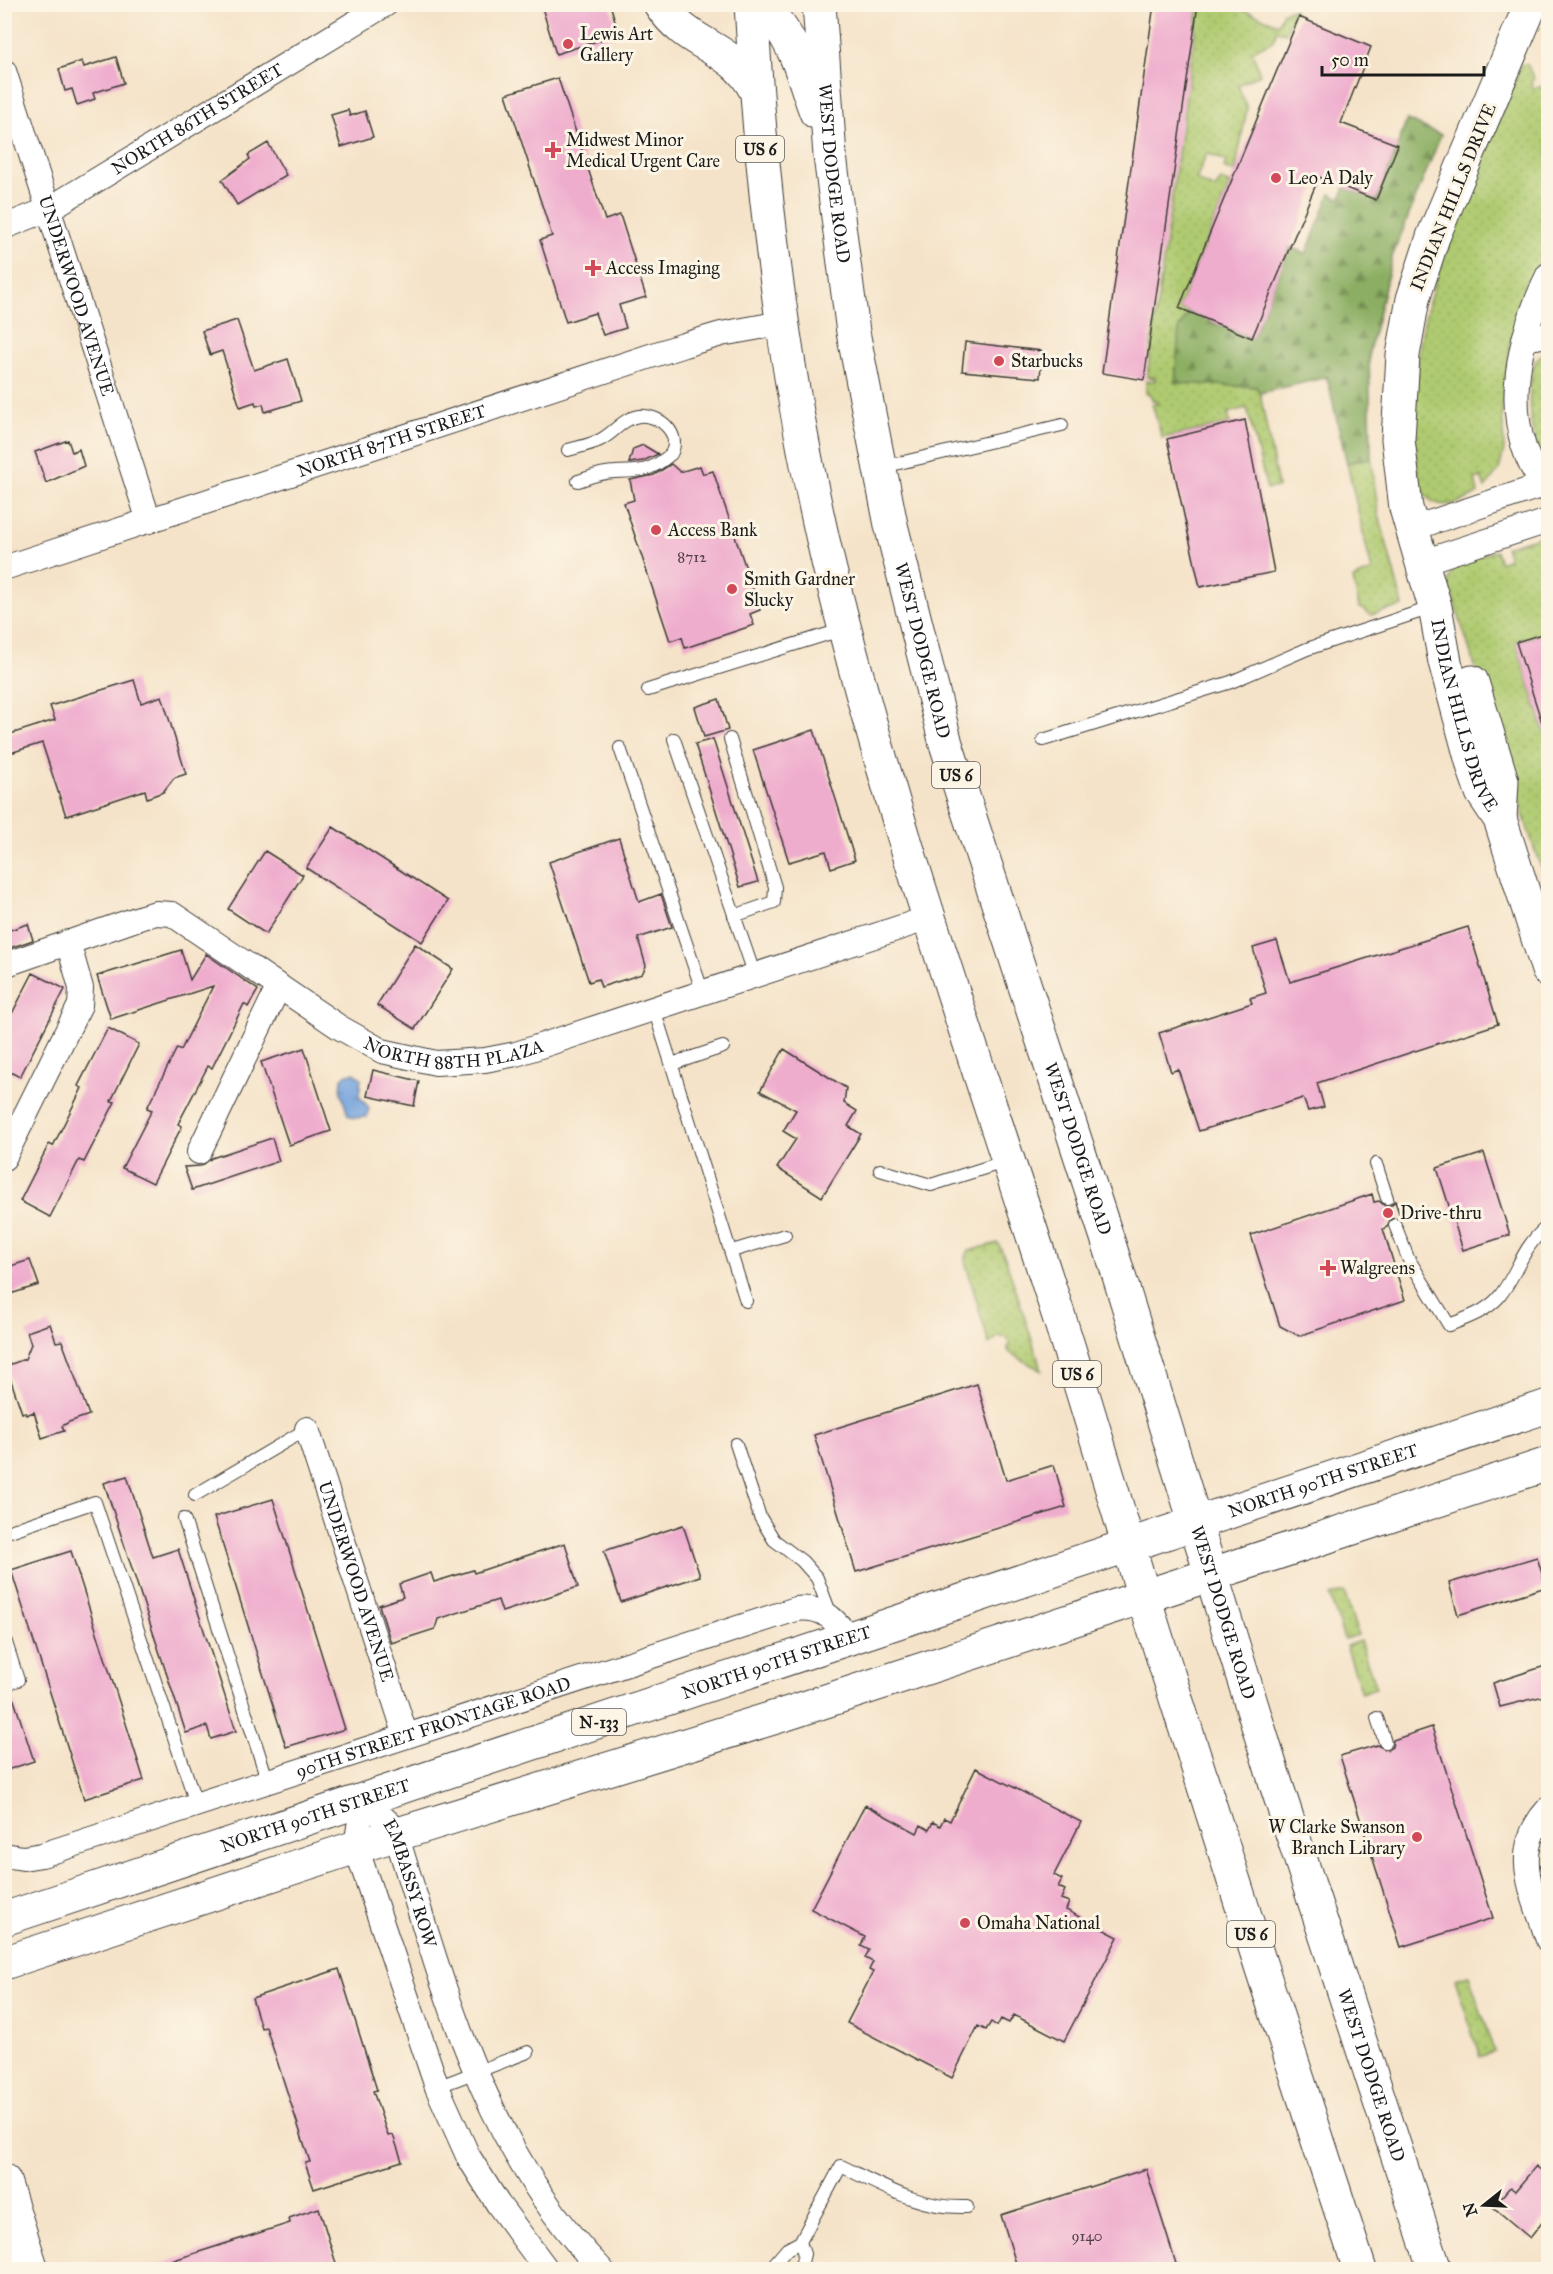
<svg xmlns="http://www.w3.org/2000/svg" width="1553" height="2274" font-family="'IM FELL Great Primer',serif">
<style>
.grass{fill:url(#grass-dots);stroke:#667346;stroke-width:1.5}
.forest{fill:url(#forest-firs);stroke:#54653f;stroke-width:1.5}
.water{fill:url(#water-ripples);stroke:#48607c;stroke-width:1.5}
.building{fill:#efadce}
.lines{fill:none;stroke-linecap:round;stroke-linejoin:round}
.lane-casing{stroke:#3d3a36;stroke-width:14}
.street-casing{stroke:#3d3a36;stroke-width:26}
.secondary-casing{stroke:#3d3a36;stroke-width:35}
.primary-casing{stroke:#3d3a36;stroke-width:35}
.highway-casing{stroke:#3d3a36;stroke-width:35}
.lane{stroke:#fff;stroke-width:12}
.street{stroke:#fff;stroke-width:24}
.secondary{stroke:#fff;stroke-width:33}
.primary{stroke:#fff;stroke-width:33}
.highway{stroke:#fff;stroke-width:33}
.poi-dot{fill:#d1495b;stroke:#fcf5e5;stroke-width:2}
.labels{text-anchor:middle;stroke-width:6;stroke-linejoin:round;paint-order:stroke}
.number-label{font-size:15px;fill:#514048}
.shield{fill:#fcf5e5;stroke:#5f5d58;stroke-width:1.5}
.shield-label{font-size:16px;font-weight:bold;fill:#1c1c1c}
.poi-label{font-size:18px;fill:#1c1c1c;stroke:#fcf5e5;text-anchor:start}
.street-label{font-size:18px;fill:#1c1c1c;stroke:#fcf5e5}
</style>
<defs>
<pattern id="grass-dots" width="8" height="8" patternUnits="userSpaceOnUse" patternTransform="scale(1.5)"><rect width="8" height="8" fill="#afca70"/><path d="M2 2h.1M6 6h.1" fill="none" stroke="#96ad60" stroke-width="1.8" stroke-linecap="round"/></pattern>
<pattern id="forest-firs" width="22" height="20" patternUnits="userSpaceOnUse" patternTransform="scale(1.5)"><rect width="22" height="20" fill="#8bae62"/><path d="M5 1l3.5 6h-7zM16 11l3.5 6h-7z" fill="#718d50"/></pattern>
<pattern id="water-ripples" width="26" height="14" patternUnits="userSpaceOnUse" patternTransform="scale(1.5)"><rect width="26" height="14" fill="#74a3dd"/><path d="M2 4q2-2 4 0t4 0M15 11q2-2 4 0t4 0" fill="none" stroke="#5e84b2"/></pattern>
</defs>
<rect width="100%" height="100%" fill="#fcf5e5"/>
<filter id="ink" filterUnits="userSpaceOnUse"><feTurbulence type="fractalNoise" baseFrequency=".0167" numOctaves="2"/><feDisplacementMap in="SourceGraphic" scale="12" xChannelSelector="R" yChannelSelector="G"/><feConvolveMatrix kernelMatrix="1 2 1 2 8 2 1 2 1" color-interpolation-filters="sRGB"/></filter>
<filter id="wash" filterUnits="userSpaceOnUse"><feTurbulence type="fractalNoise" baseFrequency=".008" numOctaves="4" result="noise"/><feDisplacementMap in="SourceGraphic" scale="24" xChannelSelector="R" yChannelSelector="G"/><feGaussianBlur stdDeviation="1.35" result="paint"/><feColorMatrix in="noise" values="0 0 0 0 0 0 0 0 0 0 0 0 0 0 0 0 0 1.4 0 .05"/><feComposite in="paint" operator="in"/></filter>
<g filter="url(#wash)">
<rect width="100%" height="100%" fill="#f5e3c9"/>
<!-- grass -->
<path class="grass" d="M1199 5H1238L1237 7 1278 24 1283 12 1294 9 1286 33 1277 30 1273 41 1252 51 1260 74 1238 85 1247 108 1235 173 1224 168 1226 161 1207 153 1196 180 1215 189 1221 180 1230 184 1179 308 1252 338 1290 247 1306 254 1330 194 1340 199 1345 188 1377 200 1407 120 1441 135 1392 257 1369 352 1371 455 1378 511 1403 606 1371 615 1359 607 1353 579 1372 571 1327 377 1260 393 1278 487 1267 489 1247 408 1228 413 1230 424 1162 438 1152 404H1158V402L1152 400 1151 395 1146 394V381H1155V378L1147 377Z
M1527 64 1534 79 1531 81 1533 88 1548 86V247L1523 300 1511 342 1502 404 1504 450 1499 470 1485 488 1481 477 1475 479 1478 493C1464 502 1441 512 1427 497 1407 476 1415 382 1419 352 1422 323 1431 295 1440 267L1521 65Z
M1548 349V469C1528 436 1525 398 1535 361Z
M1548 534V632L1516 642 1548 744V879L1538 860 1448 583C1453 559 1476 557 1496 551L1500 562 1509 558 1505 547Z
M998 1243 1006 1260 1042 1371 1010 1353 1007 1348 1010 1343 1006 1337H998L989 1344 965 1261 968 1251Z
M1344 1592 1358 1635 1344 1639 1330 1596Z
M1360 1641 1376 1688 1362 1693 1346 1646Z
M1469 1975 1494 2052 1480 2057 1455 1979Z"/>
<!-- forest -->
<path class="forest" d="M1407 120 1441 135 1392 257 1369 352 1371 458 1347 463 1327 377 1260 393 1256 387 1175 383 1179 328 1189 312 1252 338 1290 247 1306 254 1330 194 1340 199 1345 188 1377 200Z"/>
<!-- water -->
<path class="water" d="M355 1073 361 1078 359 1096 369 1108 367 1117 354 1118 348 1115 341 1093 342 1078 347 1074Z"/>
<g id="blocks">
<!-- building -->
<path class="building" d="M541 4H610L619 34 556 54Z
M1154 4H1198L1144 380 1102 373Z
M1299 17 1371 47 1341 123 1398 145 1376 200 1319 177 1252 338 1179 308Z
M116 57 124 83 93 93 95 99 77 105 72 89 65 91 59 69 82 61 84 67Z
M558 78 605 220 620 215 646 297 619 305 626 328 603 335 595 313 566 322 540 240 552 236 506 94Z
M348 110 350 116 365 111 373 137 341 147 331 115Z
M268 143 286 175 237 205 222 180 250 159 248 155Z
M237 320 254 370 288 359 301 401 265 412 263 404 256 406 255 402 240 407 222 351 210 355 202 331Z
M965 342 1042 351 1040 378 962 371Z
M1245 420 1274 572 1200 587 1167 439Z
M68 440 72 452 79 449 84 466 46 483 35 452Z
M643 445 658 454 643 461 629 463 633 449Z
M671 464 680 472 700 466 703 474 713 471 760 610 750 614 754 625 685 648 682 637 670 641 624 503 634 500 630 480 654 475Z
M1548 632V732H1545L1516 642Z
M134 680 141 703 162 696 186 774 174 778 163 792 147 798 145 790 66 816 42 743 4 755V736L55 720 50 706Z
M719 699 728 730 704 737 695 707Z
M814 730 855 860 831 868 826 851 789 862 753 750Z
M713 739 758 882 740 887 695 744Z
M333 827 448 901 422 942 306 868Z
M619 838 639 902 661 894 672 927 638 938 646 966 642 974 601 987 598 979 589 982 549 862Z
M265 851 303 875 266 934 228 909Z
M28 924 33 940 4 950V932Z
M1468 927 1498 1024 1317 1083 1324 1107 1308 1111 1303 1098 1199 1131 1178 1069 1171 1072 1159 1033 1252 1003 1250 998 1266 993 1253 948 1277 941 1290 982Z
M415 944 453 969 415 1029 377 1005Z
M181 950 190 980 206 954 258 990 248 1007 244 1004 212 1068 208 1066 178 1124 182 1126 153 1183 122 1168 152 1110 147 1108 177 1048 181 1050 213 986 111 1019 97 976Z
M33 973 65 989 20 1077 4 1069V1029Z
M108 1028 139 1044 111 1101 115 1102 84 1162 79 1160 50 1217 20 1201 49 1144 53 1146 82 1088 78 1086Z
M304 1048 331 1131 289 1145 261 1062Z
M784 1049 846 1088 844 1103 857 1111 848 1126 861 1134 822 1197 777 1168 796 1139 783 1131 796 1110 760 1091Z
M373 1070 419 1081 414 1106 367 1096Z
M272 1138 279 1161 192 1190 184 1167 201 1166 212 1158Z
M1484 1153 1510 1235 1463 1250 1437 1168Z
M1372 1194 1374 1202 1379 1201 1385 1206H1390L1395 1201 1401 1219 1391 1218 1387 1227 1383 1229 1405 1300 1299 1336 1280 1326 1251 1235Z
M30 1260 39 1285 4 1296V1268Z
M50 1324 56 1342 62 1341 89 1415 69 1422 62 1426 64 1431 42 1438 34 1412 26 1415 25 1412 22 1413 6 1366 25 1359 31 1344 27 1332Z
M977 1384 1006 1480 1054 1465 1066 1507 856 1572 814 1435Z
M127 1476 153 1557 178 1549 236 1731 211 1739 207 1726 186 1733 104 1483Z
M273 1499 345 1729 286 1747 214 1517Z
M683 1525 700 1576 621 1602 604 1551Z
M565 1543 578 1587 502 1612 498 1600 438 1619 435 1629 391 1643 379 1605 403 1597 399 1584 431 1573 434 1582 473 1570 474 1573Z
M71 1551 144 1780 84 1799 11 1570Z
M1537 1557 1546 1587 1458 1615 1449 1583Z
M1548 1665V1695L1500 1707 1493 1683Z
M11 1691 34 1761 4 1771V1693Z
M1432 1727 1493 1918 1401 1947 1340 1756 1377 1745 1387 1750 1392 1747 1393 1740Z
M976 1768 1081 1822 1054 1875 1062 1879 1058 1887 1065 1890 1061 1899 1069 1902 1066 1910 1118 1937 1064 2041 1014 2015 1009 2023 1001 2019 997 2026 991 2022 986 2030 978 2026 952 2078 847 2023 873 1972 869 1970 873 1962 865 1958 869 1950 861 1946 865 1937 811 1909 865 1805 917 1833 921 1825 929 1830 933 1822 940 1826 944 1818 950 1821Z
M339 1969 377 2090 373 2091 388 2136 393 2135 402 2161 314 2189 305 2163 310 2162 266 2027 261 2028 252 1998Z
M1536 2166 1548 2176V2215L1530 2238 1493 2207 1510 2187 1515 2191Z
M1146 2169 1178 2270H1018L1001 2215Z
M319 2208 338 2270H156L155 2266 290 2223 289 2218Z"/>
</g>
</g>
<g filter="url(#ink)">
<use href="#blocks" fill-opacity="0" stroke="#3d3a36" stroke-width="1.5"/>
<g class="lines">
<defs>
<path id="lane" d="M568 450C578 447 590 445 600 440 614 433 623 418 639 416 660 414 682 434 671 454 650 472 641 471 615 472 602 472 590 477 578 481
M882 467 1062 425
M648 690 844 629
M674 739 755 976
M730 739 775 887 774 902 734 916
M1043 740 1231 682 1307 649 1434 607
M620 748 703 993
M654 1009 746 1301
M672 1064 723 1047
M1376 1164 1387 1198
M880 1170 931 1185 1007 1161
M1395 1225 1408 1258 1449 1325C1467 1318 1485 1312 1498 1298 1518 1274 1521 1247 1548 1226
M732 1251 785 1235
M736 1444 760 1517 774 1540 802 1561 817 1578 831 1615
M195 1495 307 1429
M184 1519 268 1782
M4 1533 95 1502 197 1806
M4 1636 18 1680 4 1685
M1377 1718 1385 1742
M437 2087 528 2052
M769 2270 787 2249 800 2242 841 2166C882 2186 920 2209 967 2207
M800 2270 804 2254 800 2242"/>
<g id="street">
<path id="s1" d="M4 71 149 521"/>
<path id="s2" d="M4 227 49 209 386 4"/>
<path d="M1548 275C1516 342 1497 429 1548 491"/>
<path d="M1524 339 1548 335"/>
<path d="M1411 529 1543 485"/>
<path d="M1420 563 1548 521"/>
<path id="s3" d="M4 568 684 345 721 334 782 323"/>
<path id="s4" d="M4 965 142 917 156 913 172 914 339 1027 382 1051 436 1063 485 1060 516 1054 929 918"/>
<path d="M199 1152 279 986"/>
<path d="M4 1158 80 1005 81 988 68 942"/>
<path id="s5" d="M307 1429 406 1736"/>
<path id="s6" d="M363 1800 390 1824 396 1834C444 1988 485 2151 602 2270"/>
<path d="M363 1800 356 1847 437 2087 468 2156 498 2204 547 2270"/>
<path d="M1548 1809C1509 1852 1533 1892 1548 1940"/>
<path id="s7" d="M4 1855 23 1858 42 1855 796 1609C824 1606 834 1619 850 1639"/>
</g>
<g id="secondary">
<path d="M660 4C688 48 731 44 755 89"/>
<path id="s8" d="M1531 4 1433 237 1413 299 1403 355 1398 439 1406 508 1435 607 1445 662 1474 769 1482 792 1500 819 1548 970"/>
<path d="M1472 682 1502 781 1500 819"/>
<path d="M4 2181 32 2270"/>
</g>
<g id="primary">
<path id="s9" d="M4 1919 1548 1406"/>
<path d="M4 1963 356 1847 789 1713 1548 1464"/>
</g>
<g id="highway">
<path d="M751 4C761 194 785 381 829 566 888 811 973 1049 1050 1289 1088 1405 1121 1523 1157 1639 1223 1850 1291 2060 1360 2270"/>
<path d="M751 4C759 9 768 14 775 21 796 44 805 83 816 112"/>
<path id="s10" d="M819 4 830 156 853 332 891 525 946 744 1111 1250 1276 1784 1435 2270"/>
</g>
</defs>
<!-- lane casing -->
<use href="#lane" class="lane-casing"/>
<!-- street casing -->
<use href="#street" class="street-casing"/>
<!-- secondary casing -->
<use href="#secondary" class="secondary-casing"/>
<!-- primary casing -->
<use href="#primary" class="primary-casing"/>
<!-- highway casing -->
<use href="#highway" class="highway-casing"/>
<!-- lane -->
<use href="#lane" class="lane"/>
<!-- street -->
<use href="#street" class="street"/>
<!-- secondary -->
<use href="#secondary" class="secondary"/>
<!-- primary -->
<use href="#primary" class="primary"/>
<!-- highway -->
<use href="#highway" class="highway"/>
</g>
</g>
<!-- markers -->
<g class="poi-dot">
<circle cx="568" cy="44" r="6"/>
<path d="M550 141h6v6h6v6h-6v6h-6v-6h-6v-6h6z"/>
<circle cx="1276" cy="178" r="6"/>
<path d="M590 259h6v6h6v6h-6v6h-6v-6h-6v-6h6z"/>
<circle cx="999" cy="361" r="6"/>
<circle cx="656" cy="530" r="6"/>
<circle cx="732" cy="589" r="6"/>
<circle cx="1388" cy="1213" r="6"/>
<path d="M1325 1259h6v6h6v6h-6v6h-6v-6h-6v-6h6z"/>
<circle cx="1417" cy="1837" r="6"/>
<circle cx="965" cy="1923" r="6"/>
</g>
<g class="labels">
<!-- number labels -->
<g class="number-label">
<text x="692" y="562">8712</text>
<text x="1087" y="2241">9140</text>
</g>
<!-- shield labels -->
<g class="shield">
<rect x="736" y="136" width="48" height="26" rx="4.5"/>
<rect x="932" y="762" width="48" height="26" rx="4.5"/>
<rect x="1053" y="1361" width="48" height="26" rx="4.5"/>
<rect x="572" y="1709" width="54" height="26" rx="4.5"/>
<rect x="1227" y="1921" width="48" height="26" rx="4.5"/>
</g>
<g class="shield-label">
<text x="760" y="155">US 6</text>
<text x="956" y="781">US 6</text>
<text x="1077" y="1380">US 6</text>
<text x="599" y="1728">N-133</text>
<text x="1251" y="1940">US 6</text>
</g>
<!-- poi labels -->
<g class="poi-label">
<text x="580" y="40">Lewis Art<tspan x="580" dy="21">Gallery</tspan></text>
<text x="566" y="146">Midwest Minor<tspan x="566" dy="21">Medical Urgent Care</tspan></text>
<text x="1288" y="184">Leo A Daly</text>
<text x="606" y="274">Access Imaging</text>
<text x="1011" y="367">Starbucks</text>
<text x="668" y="536">Access Bank</text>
<text x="744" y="585">Smith Gardner<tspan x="744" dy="21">Slucky</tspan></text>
<text x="1400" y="1219">Drive-thru</text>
<text x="1340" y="1274">Walgreens</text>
<text x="1405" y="1833" text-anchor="end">W Clarke Swanson<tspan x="1405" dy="21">Branch Library</tspan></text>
<text x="977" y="1929">Omaha National</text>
</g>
<!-- street labels -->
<g class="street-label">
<text dy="6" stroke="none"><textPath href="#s2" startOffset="222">NORTH 86TH STREET</textPath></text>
<text dy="6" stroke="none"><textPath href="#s10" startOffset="170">WEST DODGE ROAD</textPath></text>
<text transform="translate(1453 197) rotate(-68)" y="6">INDIAN HILLS DRIVE</text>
<text dy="6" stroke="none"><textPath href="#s1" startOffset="236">UNDERWOOD AVENUE</textPath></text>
<text dy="6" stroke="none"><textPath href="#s3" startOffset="408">NORTH 87TH STREET</textPath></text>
<text dy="6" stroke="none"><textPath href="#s10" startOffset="656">WEST DODGE ROAD</textPath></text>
<text dy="6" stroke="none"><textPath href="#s8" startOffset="744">INDIAN HILLS DRIVE</textPath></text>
<text dy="6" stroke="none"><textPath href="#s4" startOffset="500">NORTH 88TH PLAZA</textPath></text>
<text dy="6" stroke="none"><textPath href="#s10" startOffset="1178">WEST DODGE ROAD</textPath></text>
<text dy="6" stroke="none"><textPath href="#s9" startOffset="1390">NORTH 90TH STREET</textPath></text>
<text dy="6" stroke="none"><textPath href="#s5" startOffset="160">UNDERWOOD AVENUE</textPath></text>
<text dy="6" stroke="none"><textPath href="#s10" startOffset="1664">WEST DODGE ROAD</textPath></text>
<text dy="6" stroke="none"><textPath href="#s9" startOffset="814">NORTH 90TH STREET</textPath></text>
<text dy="6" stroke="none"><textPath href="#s7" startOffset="450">90TH STREET FRONTAGE ROAD</textPath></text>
<text dy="6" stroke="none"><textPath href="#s9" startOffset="328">NORTH 90TH STREET</textPath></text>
<text dy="6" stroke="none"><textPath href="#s6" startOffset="99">EMBASSY ROW</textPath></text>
<text dy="6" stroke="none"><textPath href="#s10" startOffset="2150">WEST DODGE ROAD</textPath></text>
</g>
</g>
<!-- margin -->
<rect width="1553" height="2274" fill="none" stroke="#fcf5e5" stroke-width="24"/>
<!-- north arrow -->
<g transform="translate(1484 2205) rotate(252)" stroke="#fcf5e5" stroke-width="4.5" paint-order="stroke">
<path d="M0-4.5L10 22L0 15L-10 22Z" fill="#1c1c1c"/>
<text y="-9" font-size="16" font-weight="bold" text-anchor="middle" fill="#1c1c1c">N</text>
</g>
<!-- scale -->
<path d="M1322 66v9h162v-9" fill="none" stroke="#1c1c1c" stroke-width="3"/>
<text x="1331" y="66" font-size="18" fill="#1c1c1c" stroke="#fcf5e5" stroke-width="4.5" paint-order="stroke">50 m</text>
</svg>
